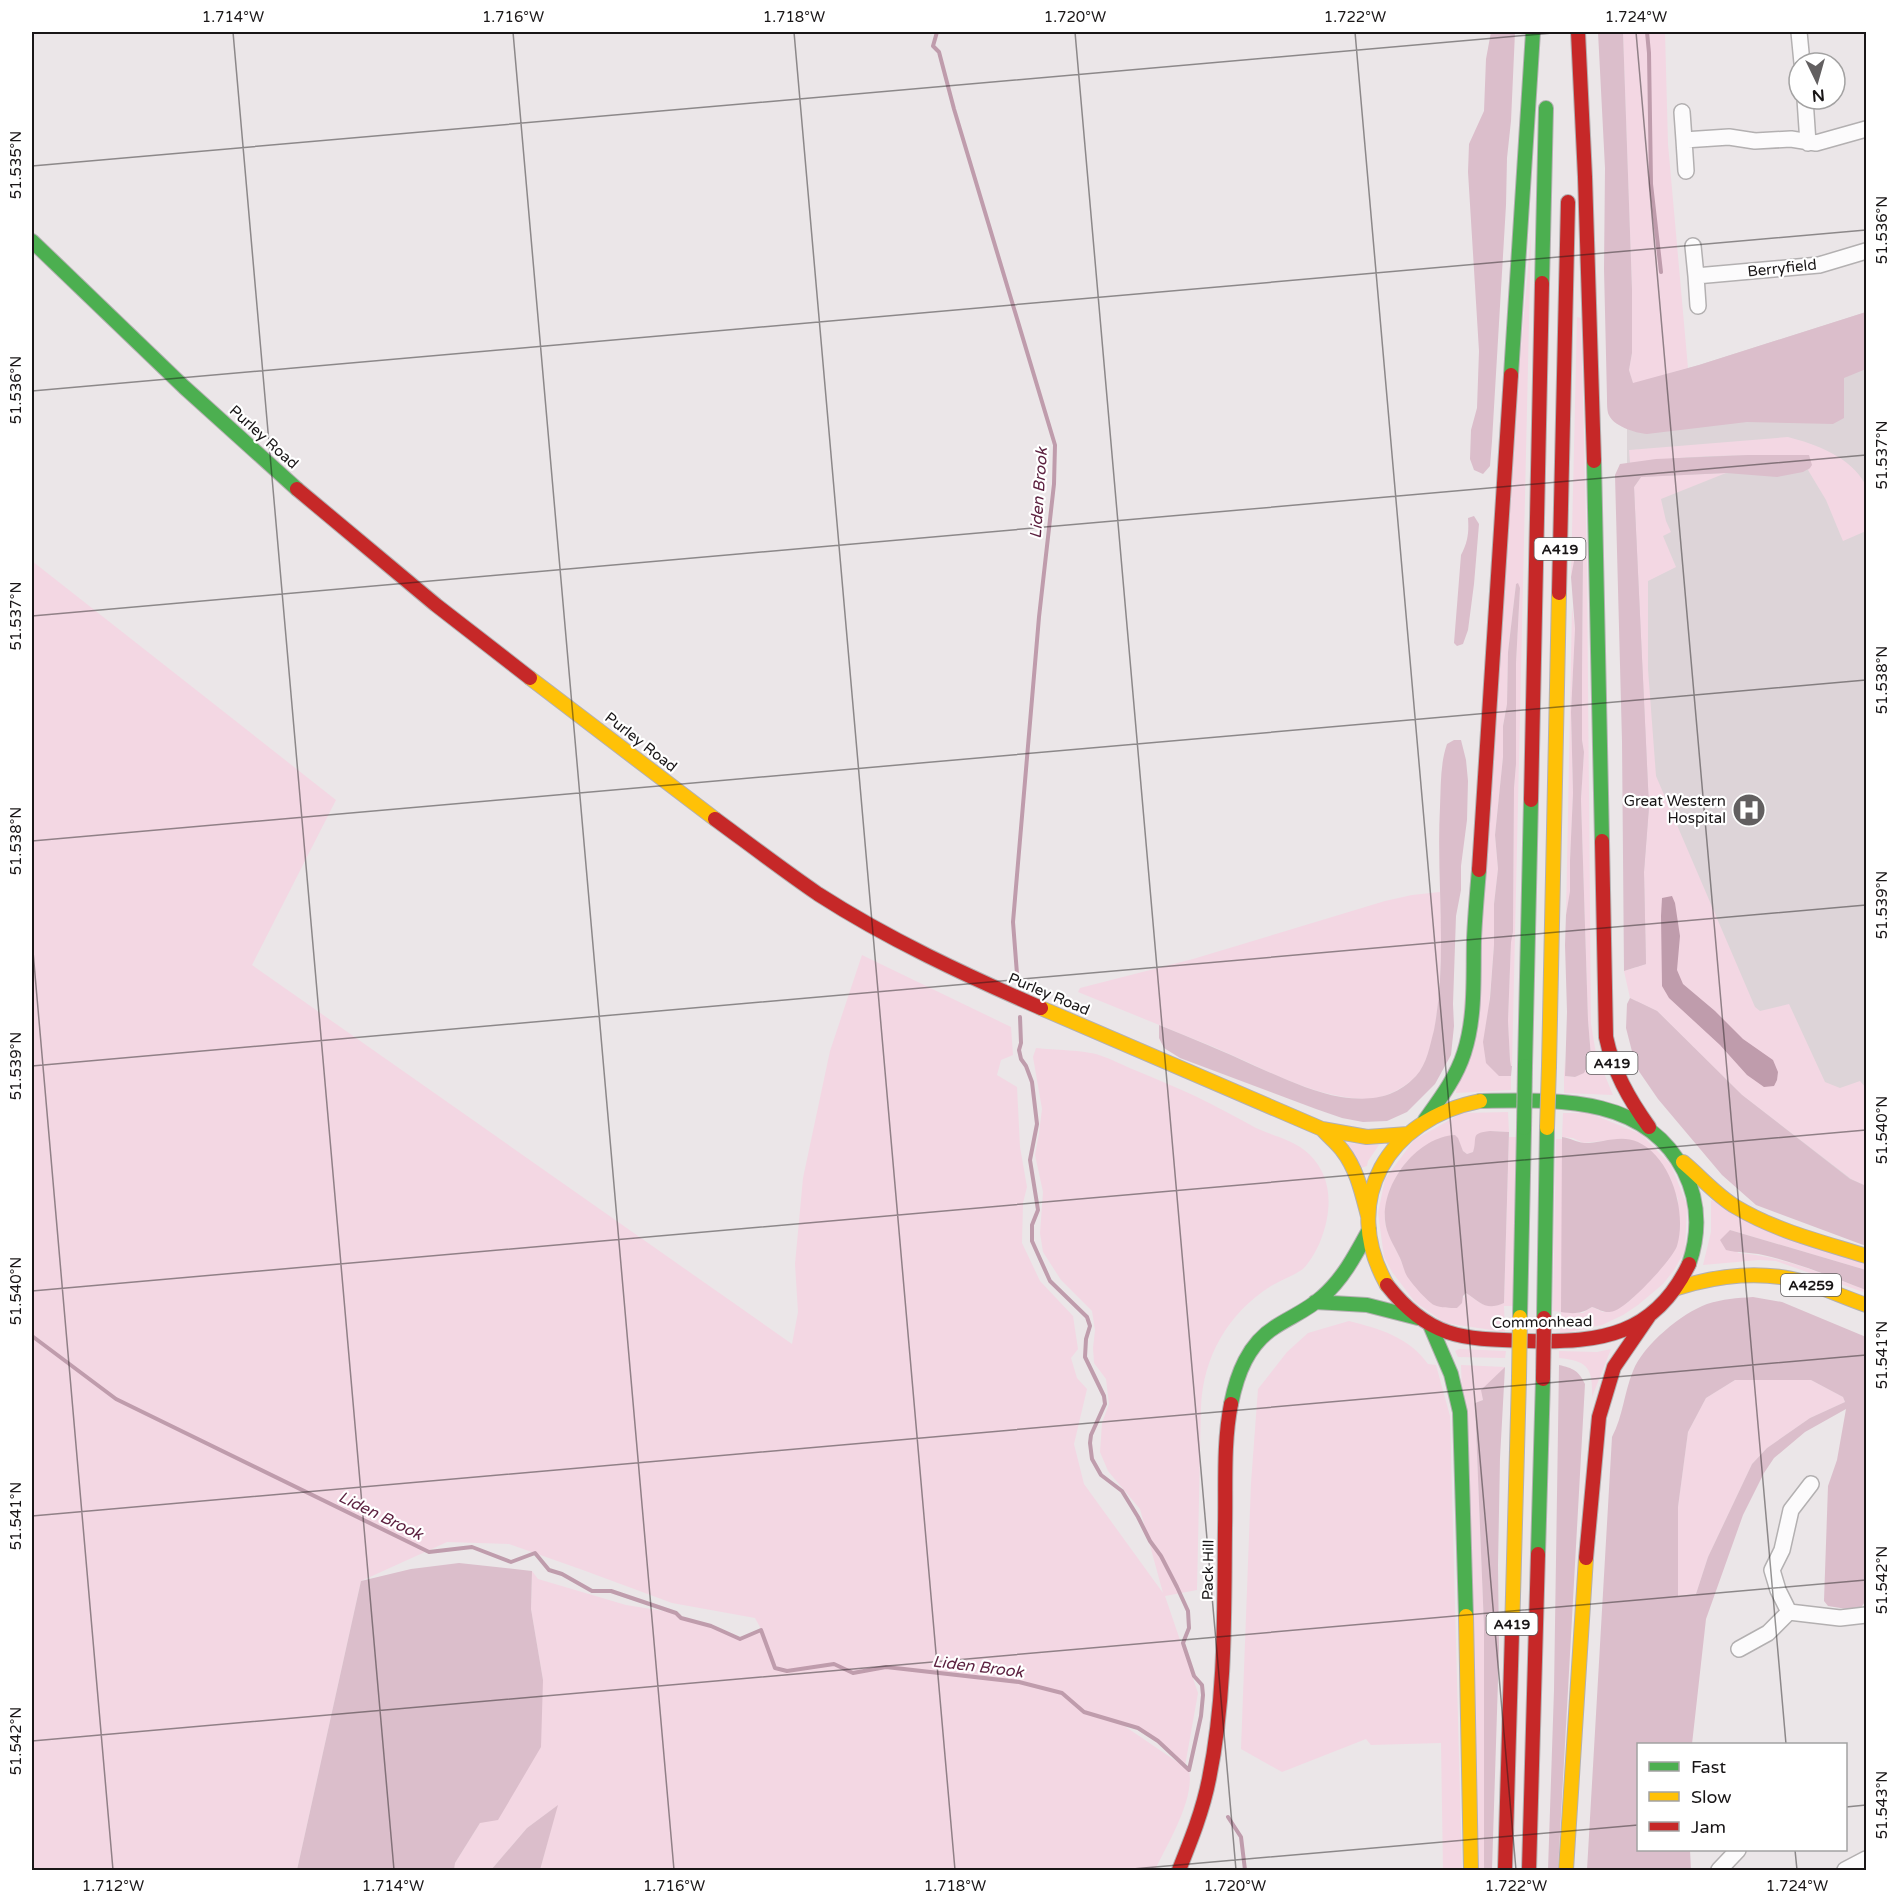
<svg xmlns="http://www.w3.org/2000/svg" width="1898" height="1902" font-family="'Varela Round',sans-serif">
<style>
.built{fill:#ddd4d8}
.green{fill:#f3d7e3}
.forest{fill:#dbbecb;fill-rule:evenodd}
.water{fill:#bf9cac}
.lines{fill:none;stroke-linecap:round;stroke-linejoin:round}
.stream{stroke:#bf9cac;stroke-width:4}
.street-casing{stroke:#b3b0b1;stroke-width:18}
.fast-casing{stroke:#b3b0b1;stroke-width:16}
.slow-casing{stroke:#b3b0b1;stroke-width:16}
.jam-casing{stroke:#b3b0b1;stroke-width:16}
.street{stroke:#fcfbfc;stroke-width:15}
.fast{stroke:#4caf50;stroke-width:14}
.slow{stroke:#ffc107;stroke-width:14}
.jam{stroke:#c62828;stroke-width:14}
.fast-bridge-casing{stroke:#b3b0b1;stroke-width:16;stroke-linecap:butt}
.slow-bridge-casing{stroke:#b3b0b1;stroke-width:16;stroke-linecap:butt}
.jam-bridge-casing{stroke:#b3b0b1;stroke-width:16;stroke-linecap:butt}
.fast-bridge{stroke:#4caf50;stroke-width:14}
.slow-bridge{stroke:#ffc107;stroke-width:14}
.jam-bridge{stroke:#c62828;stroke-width:14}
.ticks{fill:none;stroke:#191617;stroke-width:1.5;stroke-opacity:0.45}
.labels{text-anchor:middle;stroke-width:4.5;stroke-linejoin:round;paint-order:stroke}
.shield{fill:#fff;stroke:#5e5c5d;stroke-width:1.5}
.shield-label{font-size:14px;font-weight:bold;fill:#191617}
.street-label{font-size:15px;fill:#191617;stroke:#fff}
.poi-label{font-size:15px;fill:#191617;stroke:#fff;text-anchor:end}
.water-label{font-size:16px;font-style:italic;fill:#5d2241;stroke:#fff}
.neatline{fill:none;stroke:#191617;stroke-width:2}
.ticks-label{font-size:15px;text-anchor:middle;fill:#191617}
</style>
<rect width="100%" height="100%" fill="#ebe6e8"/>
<!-- built -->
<path class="built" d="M1866 312V1240L1638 1042 1627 578V428L1631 416 1633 384 1699 365Z"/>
<!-- green -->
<path class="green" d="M1623 32H1665L1668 144 1688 368 1633 384 1629 370 1632 353V289Z
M1531 234 1512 1066H1511L1510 1060 1508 1021 1511 941 1513 932 1514 788 1516 764V663L1520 588 1516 584 1508 652 1507 704 1503 726V757L1495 835 1498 869 1494 904V945L1485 1056 1487 1063 1511 1076V1090L1456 1093Z
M1577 317 1581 318 1587 566 1591 1024 1596 1054 1613 1095 1564 1093V1059L1565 1076 1575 1077 1584 1072 1589 1064 1591 1057 1588 1020 1581 799 1584 752 1582 740V675L1583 556 1579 545H1577C1574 556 1574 566 1571 577Z
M1788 437C1815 444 1851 457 1865 484 1870 492 1866 520 1866 531L1843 541 1826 500 1808 470 1810 468 1809 455C1749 455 1689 455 1630 463L1629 450Z
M1726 473 1661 499 1666 521 1671 532 1663 536 1676 567 1648 581V669L1656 776 1755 1007 1760 1011 1789 1004 1825 1082 1840 1088 1860 1081 1866 1088V1186L1851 1179 1742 1095 1657 1011 1630 998 1624 971 1646 964 1644 872 1649 807 1634 487 1641 477Z
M32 561 336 800 252 965 792 1344 798 1312 795 1264 803 1178 830 1051 862 955 1011 1027 1013 1055 1001 1060 997 1075 1017 1087 1020 1147 1027 1187 1023 1203 1022 1243 1040 1281 1073 1316 1078 1349 1071 1358 1077 1378 1087 1389 1074 1444 1084 1484 1163 1593 1140 1509 1108 1471 1100 1452 1102 1423 1109 1404 1106 1379 1094 1363 1093 1348 1095 1330 1092 1311 1061 1280 1043 1252 1040 1233 1043 1192 1035 1155 1039 1133 1042 1109 1033 1057 1036 1048C1054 1050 1083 1050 1099 1055 1112 1059 1124 1066 1137 1071 1156 1079 1176 1087 1195 1096 1216 1106 1236 1117 1256 1128 1273 1136 1295 1140 1309 1154 1334 1178 1332 1212 1320 1242 1316 1251 1310 1262 1303 1269 1293 1276 1281 1280 1271 1286 1228 1313 1203 1357 1201 1407L1197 1590 1165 1596 1198 1693 1185 1766C1167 1749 1148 1728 1123 1725L1189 1770C1195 1800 1167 1844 1155 1870H540L557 1806 527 1828 491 1870H454L455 1863 480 1823 543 1680 531 1609 532 1571 538 1579 626 1605 676 1613 681 1618 711 1626 736 1639 761 1629 755 1618 672 1603 580 1569 509 1544 447 1542 361 1581 297 1870H32Z
M1572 607 1575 629 1571 712 1573 793 1570 860V891L1566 915Z
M1440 892C1442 935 1444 1040 1418 1074 1408 1086 1386 1098 1370 1099 1365 1100 1358 1098 1352 1098 1304 1093 1261 1067 1216 1048 1170 1029 1124 1011 1078 992L1080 988 1193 959 1385 901 1412 895Z
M1508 1112 1509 1132 1490 1131 1475 1147 1473 1152 1467 1154 1463 1151 1457 1138 1455 1135C1421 1144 1400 1161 1389 1194 1386 1203 1384 1213 1385 1222 1387 1235 1394 1244 1399 1256 1410 1281 1426 1309 1457 1308L1466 1293C1481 1303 1485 1310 1504 1303L1509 1137H1516L1513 1306H1504L1505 1332 1445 1323 1415 1302 1392 1272 1384 1257 1378 1213 1385 1179 1414 1140 1462 1113Z
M1563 1113H1589L1641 1134 1671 1165 1687 1205 1685 1251 1674 1270 1663 1284 1638 1305 1623 1315 1602 1325 1560 1334 1561 1312 1553 1311 1556 1139H1562L1571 1313H1583L1592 1307 1603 1312 1627 1303 1656 1274 1678 1237V1199L1661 1163 1650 1150 1638 1142 1621 1139 1583 1143 1573 1138 1562 1137Z
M1346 1143 1379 1145 1368 1161 1367 1166 1361 1168Z
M1711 1200 1866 1263V1270L1730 1230 1738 1253C1783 1256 1825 1275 1866 1290V1293L1776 1261 1759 1260 1703 1265 1711 1232Z
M1349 1321C1380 1329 1409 1337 1428 1364L1436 1365 1450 1416 1462 1870H1443L1441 1743 1371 1745 1366 1739 1282 1772 1241 1749 1251 1483 1258 1389 1287 1352 1308 1333Z
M1459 1349 1506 1351 1505 1358 1458 1357 1455 1351Z
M1611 1349 1592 1397C1593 1368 1588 1361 1559 1358V1351L1597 1352Z
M1461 1365 1505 1367 1482 1390 1483 1400 1475 1403 1484 1627V1869L1492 1870H1479Z
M1735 1380H1811L1843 1397 1845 1402 1810 1418 1767 1448 1752 1464 1708 1557 1696 1594 1678 1596V1507L1688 1432 1706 1398Z"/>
<!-- forest -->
<path class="forest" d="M1491 32H1515L1511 121 1507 158 1506 205 1492 441 1490 466 1483 474 1474 470 1470 459 1471 430 1477 408 1479 351 1468 172 1469 144 1484 111 1486 59Z
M1598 32H1623L1632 289V353L1629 370 1633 383 1699 365 1866 312V369L1844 378V418L1833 424 1747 422 1647 434C1635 433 1612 426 1608 413 1607 409 1607 403 1607 398L1604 269 1605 168Z
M1748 455H1809L1812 465 1810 468 1803 472 1777 477 1726 473 1641 477 1634 487 1649 807 1644 872 1646 964 1624 971 1622 741 1615 475 1620 464 1656 459Z
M1474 516 1479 524 1474 584 1468 630 1463 644 1457 646 1454 643 1461 555C1468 542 1469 532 1468 518Z
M1577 545H1580L1583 556 1582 675V740L1584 752 1581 799 1588 1020 1591 1057 1589 1064 1584 1073 1575 1077 1565 1076 1567 1012 1565 945 1566 915 1570 891V860L1573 793 1571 712 1575 629 1571 577Z
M1518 583 1520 588 1516 663V764L1514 788 1513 932 1511 942 1508 1021 1510 1060 1511 1066H1512L1511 1076H1499L1486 1063 1483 1042 1490 998 1494 945V904L1498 869 1495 835 1503 757V726L1507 704 1508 652 1516 584Z
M1454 740H1461L1466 760 1468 781 1467 820 1461 866V890L1456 916 1453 1004 1454 1026 1451 1055 1435 1084 1407 1112 1387 1121 1363 1122 1342 1118 1316 1109 1180 1058 1164 1048 1159 1038V1025C1191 1038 1223 1051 1255 1066 1283 1078 1311 1092 1341 1097 1370 1101 1394 1099 1416 1076 1427 1064 1430 1045 1434 1030 1448 956 1436 881 1440 807 1441 786 1440 764 1447 744Z
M1630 998 1657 1011 1742 1095 1850 1179 1866 1186V1246L1756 1205 1722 1175 1658 1099 1636 1067 1626 1028 1627 1004Z
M1490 1131 1509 1132 1504 1303C1486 1311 1481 1303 1466 1293L1463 1296 1462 1303 1457 1308C1450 1308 1441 1308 1434 1305 1427 1301 1414 1286 1409 1279 1404 1273 1403 1264 1400 1258 1394 1245 1386 1234 1385 1220 1382 1183 1417 1137 1455 1135L1458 1138 1463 1151 1467 1154 1473 1152C1478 1138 1469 1133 1490 1131Z
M1562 1137C1570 1138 1576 1142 1584 1143 1603 1143 1620 1134 1638 1142 1672 1158 1687 1213 1677 1246 1672 1260 1628 1307 1614 1311 1605 1314 1601 1310 1592 1307 1581 1314 1574 1314 1561 1312Z
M1730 1230 1866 1270V1290C1832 1277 1798 1263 1763 1255 1751 1252 1738 1253 1726 1250L1720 1240Z
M1753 1297 1782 1302 1866 1337V1600L1859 1611 1828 1606 1824 1601 1828 1486 1837 1460 1846 1409 1805 1432 1774 1458 1764 1473 1743 1515 1706 1619 1692 1744H1638V1850H1690L1691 1870H1587L1612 1437C1623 1416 1624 1393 1633 1371 1643 1345 1682 1313 1707 1304 1723 1299 1737 1298 1753 1297ZM1735 1380H1811L1843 1397 1845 1402 1810 1418 1767 1448 1752 1464 1708 1557 1696 1594 1678 1596V1507L1688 1432 1706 1398Z
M1559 1365C1573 1368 1579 1371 1585 1384L1558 1870H1548L1554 1690Z
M1505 1367 1500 1458 1498 1565 1499 1649 1492 1870H1484V1627L1475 1403 1483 1400 1481 1390Z
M459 1563 532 1571 531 1609 543 1680 541 1747 498 1820 480 1823 455 1863 454 1870H297L361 1581 411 1569Z
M558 1805 540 1870H491L527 1828Z"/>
<!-- water -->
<path class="water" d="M1672 896 1675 903 1680 936 1677 970 1683 984 1715 1011 1743 1039 1773 1060 1778 1072 1777 1080 1774 1086 1764 1087 1747 1075 1720 1045 1669 998 1662 986 1661 916 1662 898Z"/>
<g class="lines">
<!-- stream -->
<path class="stream" d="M937 32 933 46 939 52 954 109 1055 445 1054 484 1039 617 1013 922 1017 974
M1647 32 1649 53 1651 184 1661 272
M1020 1017 1021 1043 1019 1050 1021 1059 1026 1066 1032 1082 1037 1124 1030 1160 1038 1210 1032 1225V1241L1050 1281 1087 1317 1090 1326 1086 1339 1085 1357 1104 1396 1105 1404 1091 1435 1090 1443 1092 1459 1101 1475 1122 1491 1138 1517 1150 1541 1161 1556 1177 1587 1188 1611 1189 1628 1183 1643 1194 1676 1202 1685 1203 1695 1201 1716 1189 1770
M32 1336 116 1399 429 1552 472 1547 511 1562 535 1553 549 1570 562 1574 592 1591H611L676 1613 681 1618 711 1626 740 1639 761 1630 775 1668 787 1671 834 1664 853 1673 886 1667 1019 1682 1062 1693 1084 1712 1138 1728 1158 1741 1189 1770
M1228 1817 1241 1837 1245 1870"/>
<defs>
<path id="street" d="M1799 32 1802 63
M1805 99 1808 143
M1682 112 1684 140
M1686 171 1684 140 1729 137 1755 141 1791 139 1816 143 1866 129
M1693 246 1696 276 1819 265 1866 251
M1696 276 1698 306
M1789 1612 1778 1590 1772 1570 1782 1550 1791 1510 1811 1484
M1789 1612 1840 1618 1866 1615
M1739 1649 1768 1633 1789 1612
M1719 1870 1738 1850
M1845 1870 1866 1859"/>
<path id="fast" d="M32 241 184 387 297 489
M1542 283 1546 108
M1511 375 1533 32
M1594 461 1602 841
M1525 1066 1531 800
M1480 1101C1554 1100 1645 1094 1684 1171 1699 1201 1700 1232 1689 1264
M1425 1120C1440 1099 1456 1078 1464 1053 1476 1016 1473 977 1474 939 1475 916 1477 893 1479 870
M1315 1302 1367 1305 1418 1318
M1520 1317 1524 1128
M1544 1318 1547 1128
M1430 1325 1451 1374 1460 1412 1466 1616
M1231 1404C1237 1374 1248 1344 1275 1327 1290 1317 1308 1310 1322 1297 1343 1279 1356 1254 1369 1230
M1538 1554 1543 1379"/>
<path id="slow" d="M530 678 715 819
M1041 1008 1322 1129 1367 1137 1408 1134
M1549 1066 1559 593
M1322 1129C1328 1136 1336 1142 1342 1150 1357 1169 1362 1193 1368 1216
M1683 1162C1701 1177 1716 1195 1736 1207 1776 1231 1822 1242 1866 1256
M1387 1285C1339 1200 1388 1119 1480 1101
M1677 1288C1720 1275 1761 1270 1805 1282 1826 1289 1846 1298 1866 1305
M1466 1616 1471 1870
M1512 1632 1519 1378
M1566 1870 1586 1558"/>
<path id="jam" d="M1578 32 1585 177 1594 461
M297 489 436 605 530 678
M1559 593 1568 202
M1531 800 1542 283
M715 819C749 844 783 870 818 894 888 939 965 975 1041 1008
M1602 841 1606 1037C1613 1071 1629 1099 1649 1127
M1479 870 1511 375
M1387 1285C1430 1340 1465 1339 1529 1341 1601 1343 1655 1335 1689 1264
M1586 1558 1599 1417 1614 1367 1649 1316
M1179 1870C1191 1840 1203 1810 1209 1779 1226 1696 1224 1612 1225 1528 1226 1487 1223 1444 1231 1404
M1505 1870 1512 1632
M1529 1870 1538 1554"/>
</defs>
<!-- street casing -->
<use href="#street" class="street-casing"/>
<!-- fast casing -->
<use href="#fast" class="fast-casing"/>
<!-- slow casing -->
<use href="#slow" class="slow-casing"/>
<!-- jam casing -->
<use href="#jam" class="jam-casing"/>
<!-- street -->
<use href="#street" class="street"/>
<!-- fast -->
<use href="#fast" class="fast"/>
<!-- slow -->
<use href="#slow" class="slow"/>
<!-- jam -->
<use href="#jam" class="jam"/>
<defs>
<path id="fast-bridge" d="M1524 1128 1525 1066"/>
<path id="slow-bridge" d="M1547 1128 1549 1066
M1519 1378 1520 1317"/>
<path id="jam-bridge" d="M1543 1379 1544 1318"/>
</defs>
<!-- fast-bridge casing -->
<use href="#fast-bridge" class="fast-bridge-casing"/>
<!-- slow-bridge casing -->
<use href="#slow-bridge" class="slow-bridge-casing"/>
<!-- jam-bridge casing -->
<use href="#jam-bridge" class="jam-bridge-casing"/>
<!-- fast-bridge -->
<use href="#fast-bridge" class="fast-bridge"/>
<!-- slow-bridge -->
<use href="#slow-bridge" class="slow-bridge"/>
<!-- jam-bridge -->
<use href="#jam-bridge" class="jam-bridge"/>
</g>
<!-- ticks -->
<path class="ticks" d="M233 32 394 1870M513 32 674 1870M794 32 955 1870M1075 32 1236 1870M1355 32 1516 1870M1636 32 1786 1744M32 166 1564 32M32 391 1866 230M32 616 1866 455M32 841 1866 680M32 940 113 1870M32 1066 1866 905M32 1291 1866 1130M32 1516 1866 1355M32 1741 1866 1580M1846 1807 1866 1805M1795 1850 1797 1870M1121 1870 1638 1825"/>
<!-- icons -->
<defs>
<symbol id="hospital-disc" viewBox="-11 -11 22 22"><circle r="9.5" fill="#625f60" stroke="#fff"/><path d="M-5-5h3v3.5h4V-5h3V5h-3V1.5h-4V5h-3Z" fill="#fff"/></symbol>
</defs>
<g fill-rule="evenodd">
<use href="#hospital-disc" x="1730" y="791" width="38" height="38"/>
</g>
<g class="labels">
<!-- shield labels -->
<g class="shield">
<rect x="1534.5" y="538" width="51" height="22" rx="4.5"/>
<rect x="1586.5" y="1052" width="51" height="22" rx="4.5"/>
<rect x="1781" y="1274" width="60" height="22" rx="4.5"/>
<rect x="1486.5" y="1613" width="51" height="22" rx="4.5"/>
</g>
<g class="shield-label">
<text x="1560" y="554">A419</text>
<text x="1612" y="1068">A419</text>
<text x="1811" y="1290">A4259</text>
<text x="1512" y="1629">A419</text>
</g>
<!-- street labels -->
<g class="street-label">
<text transform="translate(1782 268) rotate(-6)" y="5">Berryfield</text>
<text transform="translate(264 437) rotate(42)" y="5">Purley Road</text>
<text transform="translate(641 742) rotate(38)" y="5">Purley Road</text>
<text transform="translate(1049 994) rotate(23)" y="5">Purley Road</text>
<text transform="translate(1542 1322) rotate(-1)" y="5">Commonhead</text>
<text transform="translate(1208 1570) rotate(-89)" y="5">Pack Hill</text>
</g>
<!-- poi labels -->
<g class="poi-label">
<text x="1726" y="806">Great Western<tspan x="1726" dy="17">Hospital</tspan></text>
</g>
<!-- water labels -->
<g class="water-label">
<text transform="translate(1038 493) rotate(-86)" y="6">Liden Brook</text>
<text transform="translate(381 1515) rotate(26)" y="6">Liden Brook</text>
<text transform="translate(978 1666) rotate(7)" y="6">Liden Brook</text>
</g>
</g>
<!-- border -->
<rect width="1898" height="1902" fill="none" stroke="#ffffff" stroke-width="66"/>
<!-- legend -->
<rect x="1637" y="1743" width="210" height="108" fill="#ffffff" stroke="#a3a2a2" stroke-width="1.5"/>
<rect x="1649" y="1762" width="30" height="9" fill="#4caf50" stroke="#a3a2a2" stroke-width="1.5"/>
<text x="1691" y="1773" font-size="18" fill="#191617">Fast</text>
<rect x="1649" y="1792" width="30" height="9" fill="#ffc107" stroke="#a3a2a2" stroke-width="1.5"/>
<text x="1691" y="1803" font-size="18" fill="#191617">Slow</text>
<rect x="1649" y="1822" width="30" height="9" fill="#c62828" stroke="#a3a2a2" stroke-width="1.5"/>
<text x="1691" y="1833" font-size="18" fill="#191617">Jam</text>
<!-- north arrow -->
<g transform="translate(1817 81) rotate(175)"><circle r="28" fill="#ffffff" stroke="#a3a2a2" stroke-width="1.5"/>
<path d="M0-4.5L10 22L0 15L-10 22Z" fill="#625f60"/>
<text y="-9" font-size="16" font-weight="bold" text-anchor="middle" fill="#191617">N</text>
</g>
<rect x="33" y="33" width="1832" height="1836" class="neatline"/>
<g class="ticks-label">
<text x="233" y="22">1.714°W</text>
<text x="513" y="22">1.716°W</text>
<text x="794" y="22">1.718°W</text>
<text x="1075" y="22">1.720°W</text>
<text x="1355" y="22">1.722°W</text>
<text x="1636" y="22">1.724°W</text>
<text transform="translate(16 165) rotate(-90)" y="5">51.535°N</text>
<text transform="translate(1882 230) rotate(-90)" y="5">51.536°N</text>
<text transform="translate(16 390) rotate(-90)" y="5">51.536°N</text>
<text transform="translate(1882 455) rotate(-90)" y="5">51.537°N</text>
<text transform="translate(16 616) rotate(-90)" y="5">51.537°N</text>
<text transform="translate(1882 680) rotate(-90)" y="5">51.538°N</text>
<text transform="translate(16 841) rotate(-90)" y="5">51.538°N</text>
<text transform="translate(1882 905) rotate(-90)" y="5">51.539°N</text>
<text transform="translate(16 1066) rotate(-90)" y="5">51.539°N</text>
<text transform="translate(1882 1130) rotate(-90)" y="5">51.540°N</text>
<text transform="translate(16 1291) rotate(-90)" y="5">51.540°N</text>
<text transform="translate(1882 1355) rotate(-90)" y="5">51.541°N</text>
<text transform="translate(16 1516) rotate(-90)" y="5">51.541°N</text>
<text transform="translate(1882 1580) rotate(-90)" y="5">51.542°N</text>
<text transform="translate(16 1741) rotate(-90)" y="5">51.542°N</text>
<text transform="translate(1882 1805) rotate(-90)" y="5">51.543°N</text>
<text x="113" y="1891">1.712°W</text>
<text x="393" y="1891">1.714°W</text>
<text x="674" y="1891">1.716°W</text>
<text x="955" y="1891">1.718°W</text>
<text x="1235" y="1891">1.720°W</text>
<text x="1516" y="1891">1.722°W</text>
<text x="1797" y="1891">1.724°W</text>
</g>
</svg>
